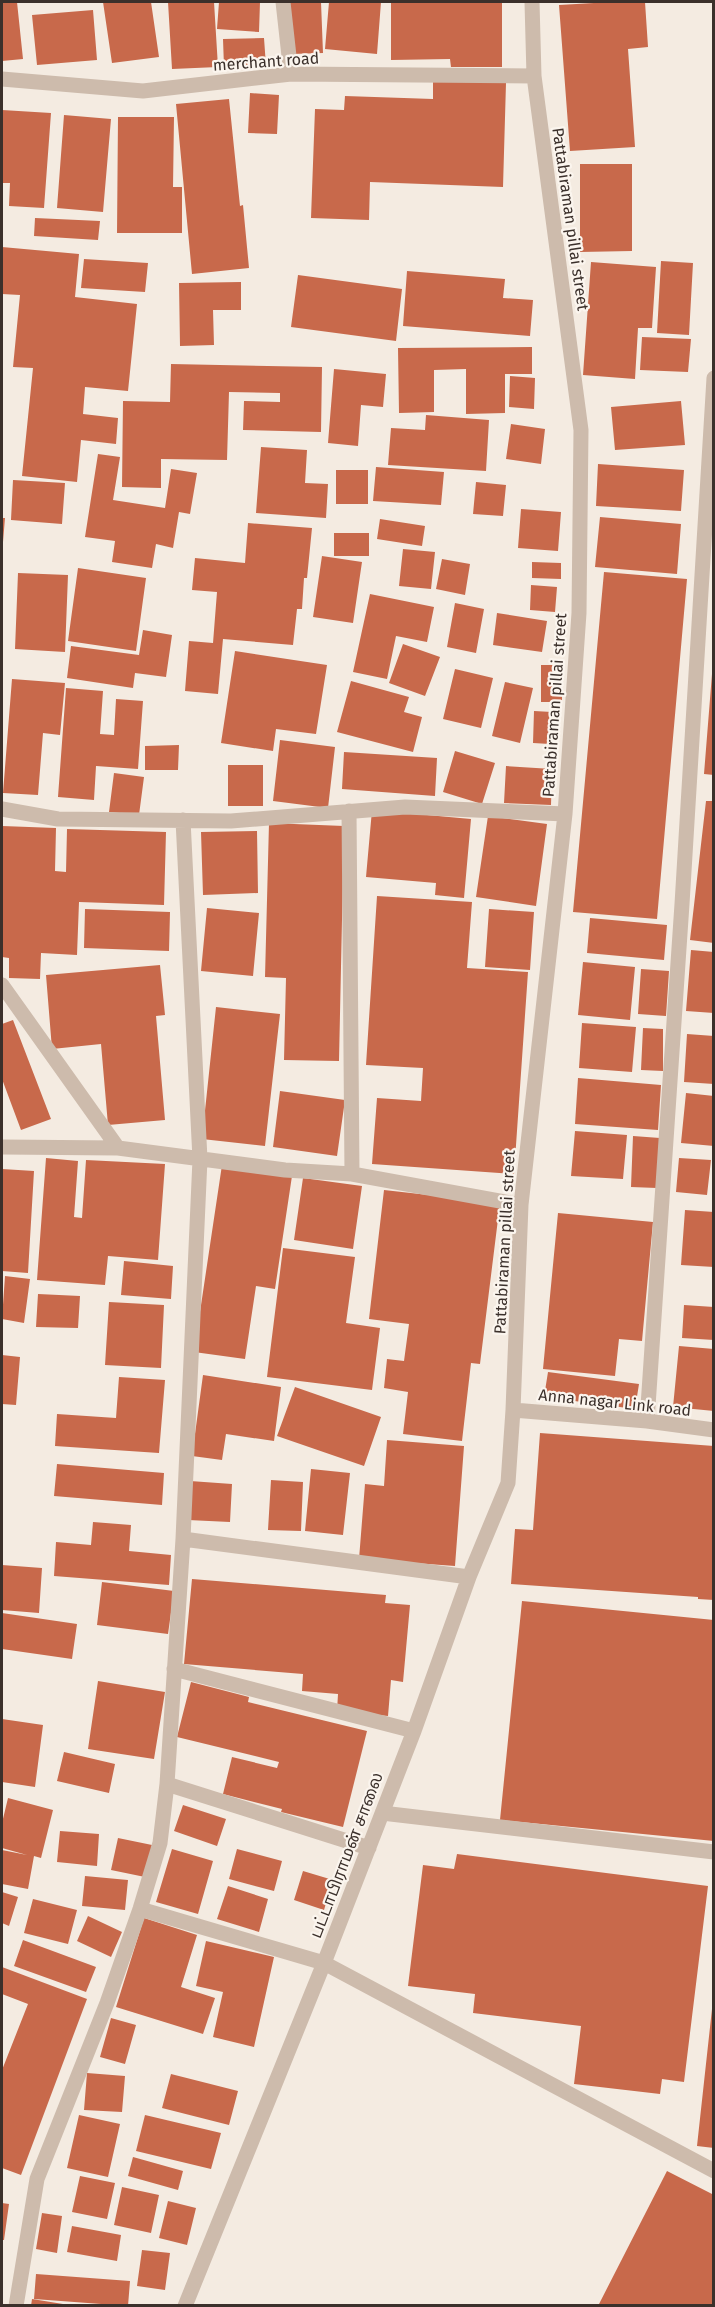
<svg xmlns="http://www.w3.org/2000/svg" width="715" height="2307" font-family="'Fira Sans','Noto Sans Tamil',sans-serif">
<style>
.building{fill:#c8694b}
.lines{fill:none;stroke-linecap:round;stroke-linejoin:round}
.minor{stroke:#cdbbac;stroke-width:15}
.labels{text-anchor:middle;stroke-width:4.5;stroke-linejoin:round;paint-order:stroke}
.street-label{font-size:16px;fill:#3b302b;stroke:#fbf5ee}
</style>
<rect width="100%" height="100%" fill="#f4ebe1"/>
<!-- building -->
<path class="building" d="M2 2H17L23 59 2 61Z
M103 2H151L159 57 112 63Z
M168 2H214L218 67 172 69Z
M219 2H260L259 32 217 29Z
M289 2H321L323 53 291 54Z
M329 2H381L377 54 325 49Z
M391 2H502V67H451L450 59 391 60Z
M611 2H645L648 47 628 49 635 147 570 151 559 5Z
M93 10 97 60 37 65 32 15Z
M264 38 266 66 224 67 223 39Z
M433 80 506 83 503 187 370 182 369 220 311 218 315 109 344 110 345 96 433 99Z
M250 93 279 95 277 134 248 133Z
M229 99 240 206 243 205 249 268 192 274 176 104Z
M2 110 51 113 44 208 9 206 10 183H2Z
M64 115 111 119 103 212 57 208Z
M118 117H174L173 187H182V233H117Z
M580 164H632V251L580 252Z
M35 218 100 221 98 240 34 236Z
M2 247 79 254 75 297 137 304 128 391 85 387 83 414 118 418 116 444 81 440 77 482 22 476 33 368 13 367 20 295 2 294Z
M84 259 148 263 145 292 81 288Z
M661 261 693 263 689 335 657 333Z
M591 262 656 267 652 328H638L635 379 583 375Z
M407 271 505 279 503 298 533 300 530 336 403 326Z
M298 275 402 289 396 341 291 327Z
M241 282V310H213L214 345 180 346 179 283Z
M642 337 691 339 688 372 640 370Z
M532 347V374H505V413L466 414V369L434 370V412L399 413 398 348Z
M171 364 322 367 321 432 243 430 244 401 280 402V393L229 392 227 460 161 459V488L122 487 123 401 170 402Z
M334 369 386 374 383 407 361 405 358 446 328 443Z
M510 376 535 378 534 409 509 407Z
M681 401 685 445 615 450 611 407Z
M426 415 489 420 486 471 388 465 391 428 425 430Z
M511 424 545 429 541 464 506 459Z
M261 447 307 450 305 483 328 484 326 518 256 513Z
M98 454 120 457 113 500 165 508 171 469 197 473 190 514 179 512 173 548 156 544 152 568 112 562 115 541 85 537Z
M598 464 684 470 681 511 596 506Z
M376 467 444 472 441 505 373 501Z
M336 470H368V504H336Z
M13 480 65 483 62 524 11 520Z
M476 482 506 485 503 516 473 514Z
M521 509 561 512 558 551 518 548Z
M600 517 681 524 677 574 595 567Z
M2 518H5L3 542H2Z
M380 519 425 526 422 546 377 539Z
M248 523 312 528 307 578H304L302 609H297L293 645 223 639 218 694 185 691 189 641 213 643 217 592 192 590 195 558 245 563Z
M334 533H369V556H334Z
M403 549 435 552 431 589 399 586Z
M322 556 362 562 353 623 313 617Z
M442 559 470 564 465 595 436 589Z
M532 562 561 563V579L532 578Z
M78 568 146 578 136 651 68 641Z
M604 572 687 579 657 919 573 912Z
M18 573 68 575 65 652 15 649Z
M531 585 557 587 555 612 530 610Z
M370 594 434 607 427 642 396 636 387 679 353 672Z
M455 603 484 609 476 653 447 647Z
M497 613 547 621 542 652 493 645Z
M143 630 172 635 166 677 135 673 133 688 67 678 71 646 139 655Z
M403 644 440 657 425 696 389 683Z
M235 651 327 665 316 734 276 729 273 751 221 743Z
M541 665H562V702H541Z
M455 669 493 678 481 728 443 719Z
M712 674H714V775L704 774Z
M12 679 65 683 60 735 43 733 38 795 3 793Z
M351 681 409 697 404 712 422 717 413 752 337 732Z
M505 682 533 688 520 743 492 736Z
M66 688 103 691 100 734 114 735 116 699 143 701 138 769 96 766 94 800 58 797Z
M534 711 552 712 550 744 533 743Z
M280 740 335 747 328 808 273 801Z
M179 745 178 770H145V746Z
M455 751 495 763 482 804 443 792Z
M344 752 437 758 435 796 342 789Z
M228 765H263V806H228Z
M506 766 552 769 551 805 504 803Z
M114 773 144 777 139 815 109 812Z
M706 801H714V943L690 940Z
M372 810 471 819 464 898 435 895 436 883 366 877Z
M488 816 547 824 536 906 476 897Z
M269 823 344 826 339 1061 284 1060 286 978 265 977Z
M2 826 56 828 55 871 66 872 67 829 166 832 164 905 79 902 77 955 41 953 40 979 9 978V958L2 957Z
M257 831 258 893 203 895 201 832Z
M377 896 472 902 467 968 528 972 514 1174 372 1164 377 1098 421 1101 423 1068 366 1065Z
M207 908 259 913 253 976 201 971Z
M85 909 170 912 169 951 84 948Z
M489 909 534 912 530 970 485 967Z
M590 918 667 925 664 960 587 953Z
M691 950 714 952V1013L686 1011Z
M583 962 635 967 630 1020 578 1015Z
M160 965 165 1015 156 1016 165 1120 108 1125 101 1044 52 1049 46 975Z
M641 969 669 971 666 1016 638 1014Z
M216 1007 280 1014 265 1146 202 1139Z
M13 1020 51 1119 21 1130 2 1079V1024Z
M582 1023 636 1027 632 1072 579 1068Z
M643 1028 663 1029V1071L641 1070Z
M687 1034 714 1036V1084L684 1082Z
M578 1078 661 1085 658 1130 575 1124Z
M280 1091 345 1100 337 1156 273 1147Z
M686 1093 714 1096V1146L681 1143Z
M575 1131 627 1135 623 1179 571 1176Z
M633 1136 660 1138 657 1188 631 1187Z
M46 1158 78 1161 74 1217 82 1218 86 1160 165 1164 158 1260 108 1256 105 1285 37 1280Z
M679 1158 711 1160 707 1195 676 1192Z
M222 1165 292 1176 275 1289 256 1286 245 1359 194 1352Z
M2 1169 34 1171 28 1273 2 1271Z
M303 1178 362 1186 353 1249 294 1240Z
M384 1190 500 1203 480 1364 471 1363 462 1441 403 1434 408 1392 384 1388 387 1359 404 1361 409 1324 369 1319Z
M685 1210 714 1212V1267L681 1265Z
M558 1213 653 1222 642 1341 619 1339 615 1376 543 1369Z
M283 1248 355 1257 346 1323 380 1328 372 1390 267 1377Z
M124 1261 173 1266 171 1299 121 1295Z
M5 1276 30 1279 24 1323 2 1319Z
M38 1294 80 1296 78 1328 36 1327Z
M109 1302 164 1305 161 1368 105 1365Z
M684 1305 714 1307V1340L682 1338Z
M679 1346 714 1349V1411L673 1407Z
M2 1355 20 1357 16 1405 2 1404Z
M548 1372 639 1384 635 1409 544 1397Z
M203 1375 281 1387 274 1441 226 1434 222 1460 192 1456Z
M119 1377 165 1380 159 1453 55 1446 57 1414 116 1418Z
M295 1387 381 1417 364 1466 277 1436Z
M540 1433 714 1446V1600L698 1599V1597L511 1584 515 1529 533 1530Z
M387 1440 464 1446 455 1566 359 1559 365 1484 384 1486Z
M57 1464 164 1473 162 1505 54 1496Z
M311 1469 350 1473 343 1535 305 1531Z
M271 1480 303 1482 301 1531 268 1530Z
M190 1481 232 1484 230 1522 188 1520Z
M93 1522 131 1525 129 1551 171 1555 169 1585 54 1576 56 1542 91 1545Z
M2 1565 42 1568 39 1613 2 1610Z
M192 1579 386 1595 385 1603 410 1605 403 1682 391 1680 388 1716 337 1711 338 1694 302 1691 303 1674 184 1664Z
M102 1582 174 1591 168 1634 97 1625Z
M522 1601 714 1620V1841L500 1820Z
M2 1613 77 1624 72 1659 2 1649Z
M98 1681 165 1692 154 1759 88 1749Z
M191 1682 249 1697 248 1702 367 1731 343 1827 281 1812 282 1809 223 1794 232 1757 277 1768 279 1762 177 1737Z
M2 1719 43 1725 35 1787 2 1782Z
M64 1752 115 1764 109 1793 57 1781Z
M8 1798 53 1810 41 1858 34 1856 28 1889 2 1884V1850L27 1855 2 1848V1823Z
M183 1805 226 1819 217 1846 174 1831Z
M60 1831 99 1834 97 1866 57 1862Z
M118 1838 152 1845 145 1877 111 1870Z
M172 1849 213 1861 198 1914 156 1902Z
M237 1849 282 1861 274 1891 229 1879Z
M457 1854 708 1886 684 2082 662 2079 660 2094 574 2084 581 2026 473 2013 475 1994 408 1986 423 1865 454 1869Z
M303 1871 333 1880 324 1910 294 1900Z
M85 1876 128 1880 125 1910 82 1906Z
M228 1886 268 1899 259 1932 217 1919Z
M2 1892 18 1897 9 1926 2 1923Z
M33 1899 77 1910 68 1944 24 1933Z
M88 1916 122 1932 111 1957 77 1941Z
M144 1918 197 1935 181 1987 215 1998 203 2034 116 2007Z
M23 1940 96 1967 86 1992 14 1966Z
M206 1941 274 1957 254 2047 213 2037 223 1992 196 1986Z
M2 1967 87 1999 21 2175 2 2168V2070L28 2004 2 1994Z
M712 2009H714V2148L697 2146Z
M111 2018 136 2025 125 2064 100 2057Z
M87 2073 125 2076 122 2112 84 2110Z
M171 2074 238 2091 229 2125 162 2108Z
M79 2115 120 2124 108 2177 67 2168Z
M145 2115 221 2133 211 2169 136 2151Z
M133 2157 183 2171 178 2190 128 2176Z
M667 2171 714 2195V2306H598Z
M80 2176 115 2183 107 2219 72 2212Z
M122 2187 159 2195 151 2233 114 2225Z
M168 2201 196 2208 187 2245 159 2238Z
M2 2203 9 2204 4 2240H2Z
M42 2213 62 2216 57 2253 36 2249Z
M72 2226 121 2235 117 2261 67 2252Z
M142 2250 170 2253 165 2290 137 2286Z
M36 2274 130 2281 128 2306 34 2299Z
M32 2299 63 2304V2306H31Z"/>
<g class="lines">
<!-- minor -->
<path class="minor" d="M283 2 291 74
M2 79 143 91 291 74 534 76
M2 809 58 819 231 821 405 807 565 814
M349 811 352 1174
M2 985 118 1148
M2 1147 118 1148 285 1170 352 1174 521 1205
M513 1410 647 1421 714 1430
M647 1421 682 904 714 378
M183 1539 469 1577
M174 1669 414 1731
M167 1784 369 1848
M382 1813 714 1852
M140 1909 324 1963 714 2171
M16 2306 37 2179 107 2003 140 1909 160 1843 167 1784 183 1539 200 1159 183 820
M185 2306 324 1963 414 1731 469 1577 508 1483 513 1410 521 1205 565 814 579 613 581 430 534 76 532 2"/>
</g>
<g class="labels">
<!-- street labels -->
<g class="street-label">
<text transform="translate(266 61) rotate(-4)" y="6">merchant road</text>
<text transform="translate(571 219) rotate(82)" y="6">Pattabiraman pillai street</text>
<text transform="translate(554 705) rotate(-86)" y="6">Pattabiraman pillai street</text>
<text transform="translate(504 1242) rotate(-87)" y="6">Pattabiraman pillai street</text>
<text transform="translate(615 1402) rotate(6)" y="6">Anna nagar Link road</text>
<text transform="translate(346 1855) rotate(-69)" y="6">பட்டாபிராமன் சாலை</text>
</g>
</g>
<!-- border -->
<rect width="715" height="2307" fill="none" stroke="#3b302b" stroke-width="6"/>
</svg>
